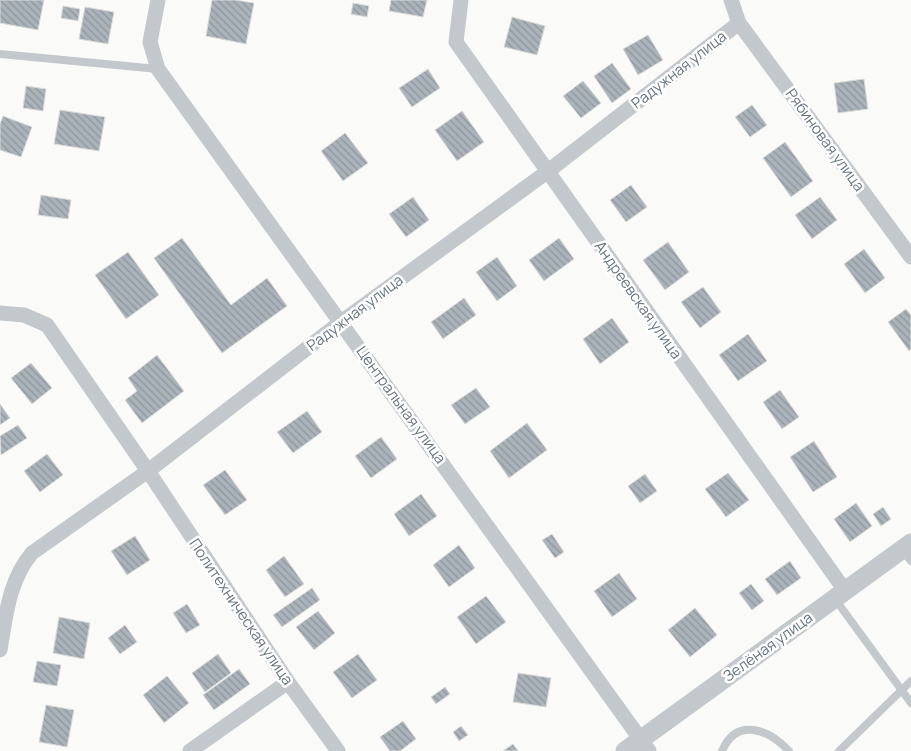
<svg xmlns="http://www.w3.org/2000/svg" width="911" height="751" font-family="Manrope,sans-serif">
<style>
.building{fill:url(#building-back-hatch);stroke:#dcdcda}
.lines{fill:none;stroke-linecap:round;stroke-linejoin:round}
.service{stroke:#c3c8cc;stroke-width:8}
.minor{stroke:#c3c8cc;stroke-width:15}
.tertiary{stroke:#c3c8cc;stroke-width:19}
.labels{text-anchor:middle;stroke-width:5;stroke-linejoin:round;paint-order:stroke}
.street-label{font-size:15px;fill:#657683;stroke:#fff}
</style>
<defs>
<pattern id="building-back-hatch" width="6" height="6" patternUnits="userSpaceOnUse" patternTransform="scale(1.25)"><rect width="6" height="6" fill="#aab3b9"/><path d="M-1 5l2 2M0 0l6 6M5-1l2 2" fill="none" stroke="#8e969c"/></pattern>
</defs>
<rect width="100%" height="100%" fill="#fafaf8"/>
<!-- building -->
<path class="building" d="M0 0H44L38 30 0 23Z
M212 0H235L254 3 246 44 206 36Z
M391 0H427L423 17 389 11Z
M353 3 369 6 367 17 351 14Z
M63 6 80 9 78 21 61 18Z
M85 7 114 12 108 44 79 39Z
M512 17 545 26 537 55 504 47Z
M648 35 663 60 638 75 623 49Z
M612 63 631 89 612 103 594 76Z
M428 69 440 88 412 107 399 88Z
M864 79 868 109 838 113 834 83Z
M583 81 601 103 581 118 563 96Z
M26 86 46 89 43 111 23 108Z
M752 105 767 125 750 137 735 117Z
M60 110 105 117 99 151 54 144Z
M462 111 484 142 457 161 435 130Z
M3 116 32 127 21 157 0 150V124Z
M345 133 368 163 343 181 321 151Z
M785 142 813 181 791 197 763 158Z
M631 185 647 207 626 222 610 200Z
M41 195 71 200 68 219 38 215Z
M413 197 429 220 406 237 389 214Z
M820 197 837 220 812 239 795 215Z
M182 238 231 305 267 278 287 306 222 353 154 258Z
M559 238 574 259 544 281 529 260Z
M668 242 689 272 665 290 643 260Z
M864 249 885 278 865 293 844 264Z
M128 252 159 295 126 319 95 275Z
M497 257 517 286 497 301 476 272Z
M703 287 721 312 700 328 681 302Z
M464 298 476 315 443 339 431 322Z
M906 309 911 315V349L909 351 888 322Z
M612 318 629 342 600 364 583 339Z
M748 334 767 361 738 381 719 355Z
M157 355 184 391 142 423 125 400 137 391 128 378Z
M31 363 52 388 32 404 11 378Z
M476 388 490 407 465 424 451 405Z
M780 390 799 417 782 429 763 402Z
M0 404 10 418 0 425Z
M307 411 322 432 293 453 277 432Z
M527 423 547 450 509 478 490 451Z
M18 425 27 438 1 455 0 436Z
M381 437 397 459 371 478 355 456Z
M814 441 837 477 813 492 790 457Z
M47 454 63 475 40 492 24 471Z
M225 470 247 500 225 515 203 485Z
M728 473 749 500 726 517 705 489Z
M645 474 657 491 640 503 628 486Z
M421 494 437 516 409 536 394 514Z
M856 503 872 526 850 542 834 519Z
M883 507 891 519 881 526 873 514Z
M552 534 564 552 555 558 542 540Z
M135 536 150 560 127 575 111 551Z
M459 545 475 568 449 587 433 565Z
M284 556 304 584 285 597 266 570Z
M790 561 801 578 777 595 765 579Z
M619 573 637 599 612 617 594 591Z
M751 584 764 601 752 610 739 593Z
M312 588 320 600 282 627 273 615Z
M486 596 506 622 476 644 457 617Z
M187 604 200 625 186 633 173 613Z
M695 608 717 635 690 657 668 630Z
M318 611 335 633 314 650 296 627Z
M59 617 90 623 84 659 53 653Z
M125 625 137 642 120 654 108 638Z
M218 654 231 673 205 692 192 673Z
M358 654 377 680 352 698 333 672Z
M37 661 61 665 57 686 33 682Z
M239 669 250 684 214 710 203 695Z
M518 673 551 678 546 707 513 702Z
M167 676 189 703 164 723 143 695Z
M445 687 450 694 436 704 431 697Z
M46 705 74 710 67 747 39 742Z
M403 721 416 739 400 751H390L380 737Z
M461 726 468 735 459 741 453 732Z
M513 744 518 751H503Z"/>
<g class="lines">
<!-- service -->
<path class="service" d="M0 54 158 69
M902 550 911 561
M835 599 911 703
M722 751C737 716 769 730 789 751
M839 751 911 681"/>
<!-- minor -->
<path class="minor" d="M158 0 150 42 158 69 649 751
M461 0 456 42 846 592
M731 0 739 23 911 257
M0 313 24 315 47 325 148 471 288 682 338 751
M0 650C6 615 9 580 32 553L148 471 341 322 547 172 739 23
M190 751 288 682"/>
<!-- tertiary -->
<path class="tertiary" d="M625 751 911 543"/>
</g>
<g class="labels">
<!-- street labels -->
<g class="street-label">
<text transform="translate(679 70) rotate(-38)" y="5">Радужная улица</text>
<text transform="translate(825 140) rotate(54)" y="5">Рябиновая улица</text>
<text transform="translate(638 300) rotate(55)" y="5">Андреевская улица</text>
<text transform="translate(355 313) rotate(-37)" y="5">Радужная улица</text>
<text transform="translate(401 405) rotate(54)" y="5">Центральная улица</text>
<text transform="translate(241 612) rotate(56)" y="5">Политехническая улица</text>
<text transform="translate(768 647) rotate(-36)" y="5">Зелёная улица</text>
</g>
</g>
</svg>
